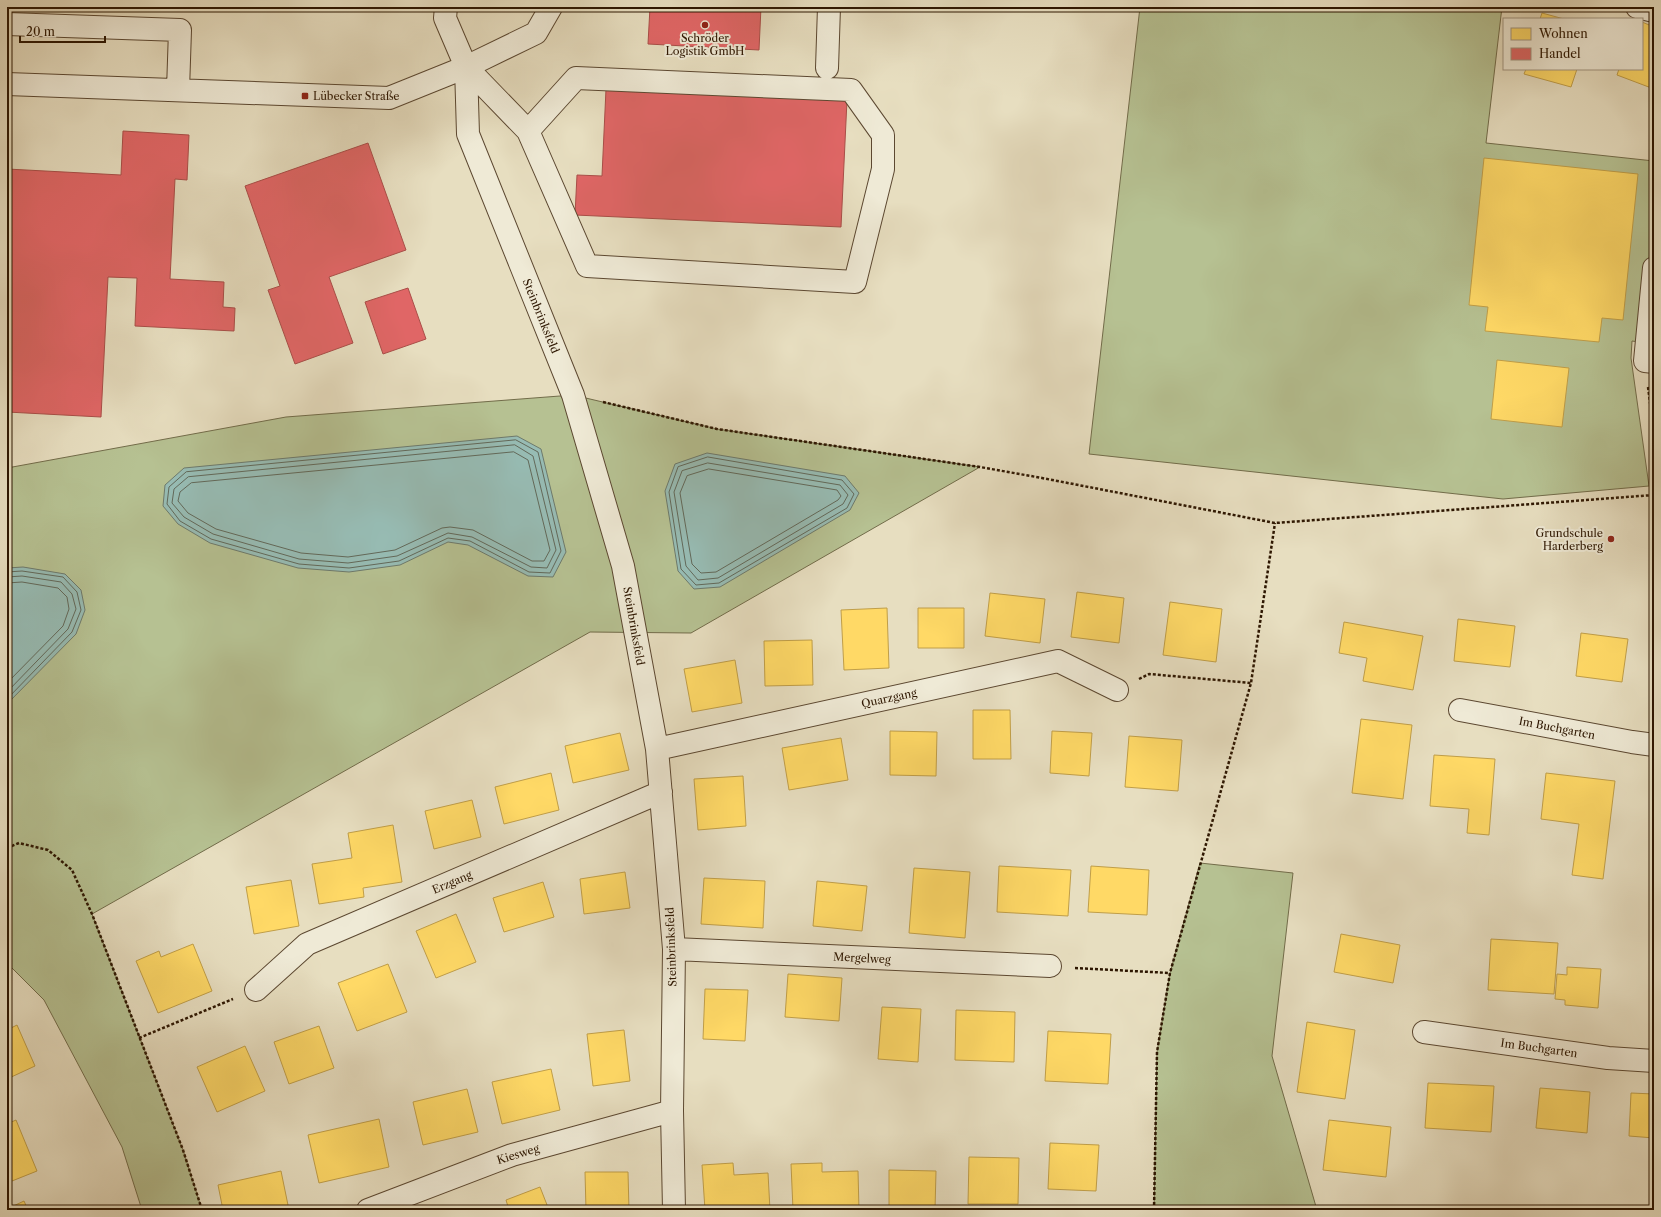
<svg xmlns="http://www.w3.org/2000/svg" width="1661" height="1217" font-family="'Libre Caslon Text',serif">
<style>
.green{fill:#b6c192;stroke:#726c4a}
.water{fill:#97bcb4;stroke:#6d7a6c}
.homes{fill:#ffd966;stroke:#c09e48}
.shops{fill:#e06666;stroke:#aa4e48}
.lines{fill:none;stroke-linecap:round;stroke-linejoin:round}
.shore{stroke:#62695a;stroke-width:1}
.minor-casing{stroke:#5c4831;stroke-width:24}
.path{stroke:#2d1601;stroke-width:2.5;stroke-dasharray:3 2;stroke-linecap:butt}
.minor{stroke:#efead6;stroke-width:22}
.poi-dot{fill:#8f2418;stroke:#efead6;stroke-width:1.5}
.labels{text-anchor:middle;stroke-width:4;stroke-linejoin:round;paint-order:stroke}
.poi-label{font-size:11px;fill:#2d1601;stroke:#efead6}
.street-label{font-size:11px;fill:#2d1601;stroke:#efead6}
</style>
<rect width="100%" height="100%" fill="#e7dec0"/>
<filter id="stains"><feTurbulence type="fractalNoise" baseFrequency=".005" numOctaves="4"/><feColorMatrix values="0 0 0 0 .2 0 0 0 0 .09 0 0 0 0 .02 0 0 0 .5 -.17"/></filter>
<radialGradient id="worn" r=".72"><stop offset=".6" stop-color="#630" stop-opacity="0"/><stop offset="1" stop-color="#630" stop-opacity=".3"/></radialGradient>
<!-- green -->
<path class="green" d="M1140 7H1502L1486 143 1654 161V344L1632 341 1631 358 1649 486 1503 499 1089 454Z
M573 395 717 429 980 467 691 633 590 632 92 914 183 1150 202 1210H142L122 1147 44 1000 7 963V468L286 417Z
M1200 863 1293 873 1272 1056 1317 1210H1154L1157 1052 1170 973Z"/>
<!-- water -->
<path class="water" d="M517 436 541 449 566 552 553 577 528 576 468 545 448 542 400 565 349 572 298 568 210 543 178 524 163 506 165 485 184 468Z
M707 453 845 476 859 493 850 510 720 587 694 589 678 571 665 491 675 464Z
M23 567 65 574 81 590 85 610 76 634 7 704V568Z"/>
<!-- homes -->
<path class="homes" d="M1542 13 1564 19H1540Z
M1642 22 1654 27V89L1617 75 1619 69H1642Z
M1526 69H1577L1571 87 1524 74Z
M1484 158 1638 174 1623 320 1602 318 1599 342 1485 331 1488 307 1469 305Z
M1497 360 1569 368 1562 427 1491 419Z
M1077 592 1124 598 1119 643 1071 637Z
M990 593 1045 599 1040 643 985 636Z
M1170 602 1222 609 1216 662 1163 655Z
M887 608 889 668 844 670 841 610Z
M918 608H964V648H918Z
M1458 619 1515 626 1510 667 1454 661Z
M1344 622 1423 636 1413 690 1363 681 1367 658 1339 653Z
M1581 633 1628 639 1622 682 1576 676Z
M812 640 813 685 765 686 764 641Z
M735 660 742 703 692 712 684 669Z
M973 710H1010L1011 759H973Z
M1361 719 1412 725 1403 799 1352 793Z
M890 731 937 732 936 776 890 775Z
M1052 731 1092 733 1089 776 1050 773Z
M620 733 629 770 573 783 565 746Z
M1129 736 1182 740 1178 791 1125 787Z
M841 738 848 780 789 790 782 748Z
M1434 755 1495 759 1489 835 1467 833 1469 809 1430 806Z
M551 773 559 810 504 824 495 787Z
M1546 773 1615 781 1603 879 1572 875 1579 824 1541 819Z
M743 776 746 826 698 830 694 779Z
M472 800 481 837 434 849 425 811Z
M393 825 402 882 363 888 364 897 319 904 312 864 352 858 348 833Z
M999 866 1071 870 1068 916 997 912Z
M1091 866 1149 870 1147 915 1088 912Z
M914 868 970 872 965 938 909 933Z
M625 872 630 908 584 914 580 879Z
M704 878 765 881 763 928 701 924Z
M291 880 299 926 254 934 246 887Z
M817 881 867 886 862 931 813 926Z
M543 882 554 917 504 932 493 898Z
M456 914 476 962 436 978 416 931Z
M1341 934 1400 945 1393 983 1334 972Z
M1491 939 1558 943 1554 994 1488 990Z
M193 944 212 991 158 1013 136 961 159 951 161 957Z
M388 964 407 1012 357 1031 338 983Z
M1567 967 1601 969 1598 1008 1565 1005V1000L1555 999 1557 974 1567 975Z
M788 974 842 978 839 1021 785 1017Z
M705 989 748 990 745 1041 703 1039Z
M882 1007 921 1009 918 1062 878 1059Z
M956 1010 1015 1012 1014 1062 955 1060Z
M1307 1022 1355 1030 1345 1099 1297 1092Z
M17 1025 35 1066 7 1079V1030Z
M319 1026 334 1068 289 1084 274 1042Z
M624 1030 630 1081 593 1086 587 1034Z
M1048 1031 1111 1034 1108 1084 1045 1081Z
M245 1046 265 1091 217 1112 197 1067Z
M551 1069 560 1110 502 1124 492 1082Z
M1428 1083 1494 1086 1491 1132 1425 1128Z
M1540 1088 1590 1092 1587 1133 1536 1128Z
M467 1089 478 1132 423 1145 413 1102Z
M1631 1093 1654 1094V1138L1629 1136Z
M379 1119 389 1167 319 1183 308 1135Z
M16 1120 37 1171 7 1183V1124Z
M1329 1120 1391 1127 1386 1177 1323 1170Z
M1050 1143 1099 1145 1096 1191 1048 1189Z
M969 1157 1019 1158 1018 1204H968Z
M733 1163 734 1175 768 1173 770 1210H705L702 1165Z
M822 1163V1172L858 1171 859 1210H793L791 1164Z
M889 1170 936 1171 935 1210H889Z
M281 1171 289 1210H223L218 1185Z
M585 1172H628L629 1210H586Z
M540 1187 549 1210H509L506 1200Z
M24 1201 28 1210H7V1209Z"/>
<!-- shops -->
<path class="shops" d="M650 7H761L759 50 648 44Z
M606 89 847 100 841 227 575 215 577 175 602 176Z
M123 131 189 135 187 180 175 179 170 279 224 282 223 307 235 308 234 331 135 326 137 278 108 277 101 417 7 412V169L121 175Z
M368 143 406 250 329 277 353 343 295 364 268 290 280 286 245 186Z
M408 288 426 339 383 354 365 302Z"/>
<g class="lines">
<!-- shore -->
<path class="shore" d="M516 440 538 452 561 551 550 573 529 572 470 541 448 538 399 561 349 568 299 564 211 539 180 521 167 504 169 487 186 472Z
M515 445 533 456 556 550 547 568 531 567 472 537 448 533 397 556 348 563 299 559 213 534 184 517 172 503 174 489 188 477Z
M514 452 528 460 550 550 544 561H532L473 530 450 527 442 528 395 550 348 557 301 553 216 529 188 513 178 501 180 492 191 483Z
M708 457 842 480 854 494 847 508 719 583 696 585 681 569 669 492 678 467Z
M708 463 840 485 848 495 843 504 718 578 698 580 686 566 674 492 682 471Z
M709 469 837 490 841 496 838 500 716 572 701 573 692 564 680 493 687 476Z
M7 572 22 571 63 577 77 592 81 610 72 632 7 699
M7 577 22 576 61 582 72 594 76 609 68 629 7 692
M7 583 22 582 58 588 67 597 69 609 63 626 7 683"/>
<defs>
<path id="minor" d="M446 7 445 18 466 67 528 131 587 266 855 282 883 169V135L851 90 576 78 528 131
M1637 7 1654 11
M7 24 180 30 178 90
M466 67 468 134 573 395 623 566 657 749 674 949 672 1111 674 1210
M827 68 829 7
M7 84 389 98 466 67 536 33 551 7
M1654 268 1645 361 1654 362
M1460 710 1632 742 1654 745
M657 749 1058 661 1117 690
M674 949 1050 966
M256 990 307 944 661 792
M1424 1032 1608 1058 1654 1061
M368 1210 512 1155 672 1111"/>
</defs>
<!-- minor casing -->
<use href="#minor" class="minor-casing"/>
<!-- path -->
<path class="path" d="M1648 387 1654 433
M603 402 717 429 980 467 1042 478 1275 523 1654 495
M1139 679 1149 674 1251 683
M7 848 19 843 48 850 72 870 92 914 183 1150 202 1210
M1075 968 1170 973
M139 1038 233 999
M1154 1210 1157 1052 1170 973 1251 683 1275 523"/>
<!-- minor -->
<use href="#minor" class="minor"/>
</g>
<!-- markers -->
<g class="poi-dot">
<circle cx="705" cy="25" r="4"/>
<rect x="301" y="92" width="8" height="8" rx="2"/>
<circle cx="1611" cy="539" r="4"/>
</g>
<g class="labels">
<!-- poi labels -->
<g class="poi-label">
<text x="705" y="42">Schröder<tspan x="705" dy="13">Logistik GmbH</tspan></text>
<text x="313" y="100" text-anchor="start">Lübecker Straße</text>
<text x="1603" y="537" text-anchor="end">Grundschule<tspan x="1603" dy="13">Harderberg</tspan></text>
</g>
<!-- street labels -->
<g class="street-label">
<text transform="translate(541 316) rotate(68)" y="4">Steinbrinksfeld</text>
<text transform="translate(634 626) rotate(80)" y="4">Steinbrinksfeld</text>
<text transform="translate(889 698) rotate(-12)" y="4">Quarzgang</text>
<text transform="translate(1557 728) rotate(11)" y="4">Im Buchgarten</text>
<text transform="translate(452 882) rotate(-23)" y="4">Erzgang</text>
<text transform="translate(671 947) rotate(-92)" y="4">Steinbrinksfeld</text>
<text transform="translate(862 958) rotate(3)" y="4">Mergelweg</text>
<text transform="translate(1539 1048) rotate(8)" y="4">Im Buchgarten</text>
<text transform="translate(518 1154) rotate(-17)" y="4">Kiesweg</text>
</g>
</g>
<!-- margin -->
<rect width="1661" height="1217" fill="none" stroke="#e7dec0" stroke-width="24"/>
<rect x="8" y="8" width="1645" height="1201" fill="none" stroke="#2d1601" stroke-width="2"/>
<rect x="12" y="12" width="1637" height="1193" fill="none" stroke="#2d1601"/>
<!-- legend -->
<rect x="1503" y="18" width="140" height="52" fill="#efead6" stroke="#a19581"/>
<rect x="1511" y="28" width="20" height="12" fill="#ffd966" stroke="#a19581"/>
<text x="1539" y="38" font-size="12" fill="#2d1601">Wohnen</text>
<rect x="1511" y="48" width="20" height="12" fill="#e06666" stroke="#a19581"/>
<text x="1539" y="58" font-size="12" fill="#2d1601">Handel</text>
<!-- scale -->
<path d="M20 36v6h85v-6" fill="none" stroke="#2d1601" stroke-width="2"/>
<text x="26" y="36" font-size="12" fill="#2d1601" stroke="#efead6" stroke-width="3" paint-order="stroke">20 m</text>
<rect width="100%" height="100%" filter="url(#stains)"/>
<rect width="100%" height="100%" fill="url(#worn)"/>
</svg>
